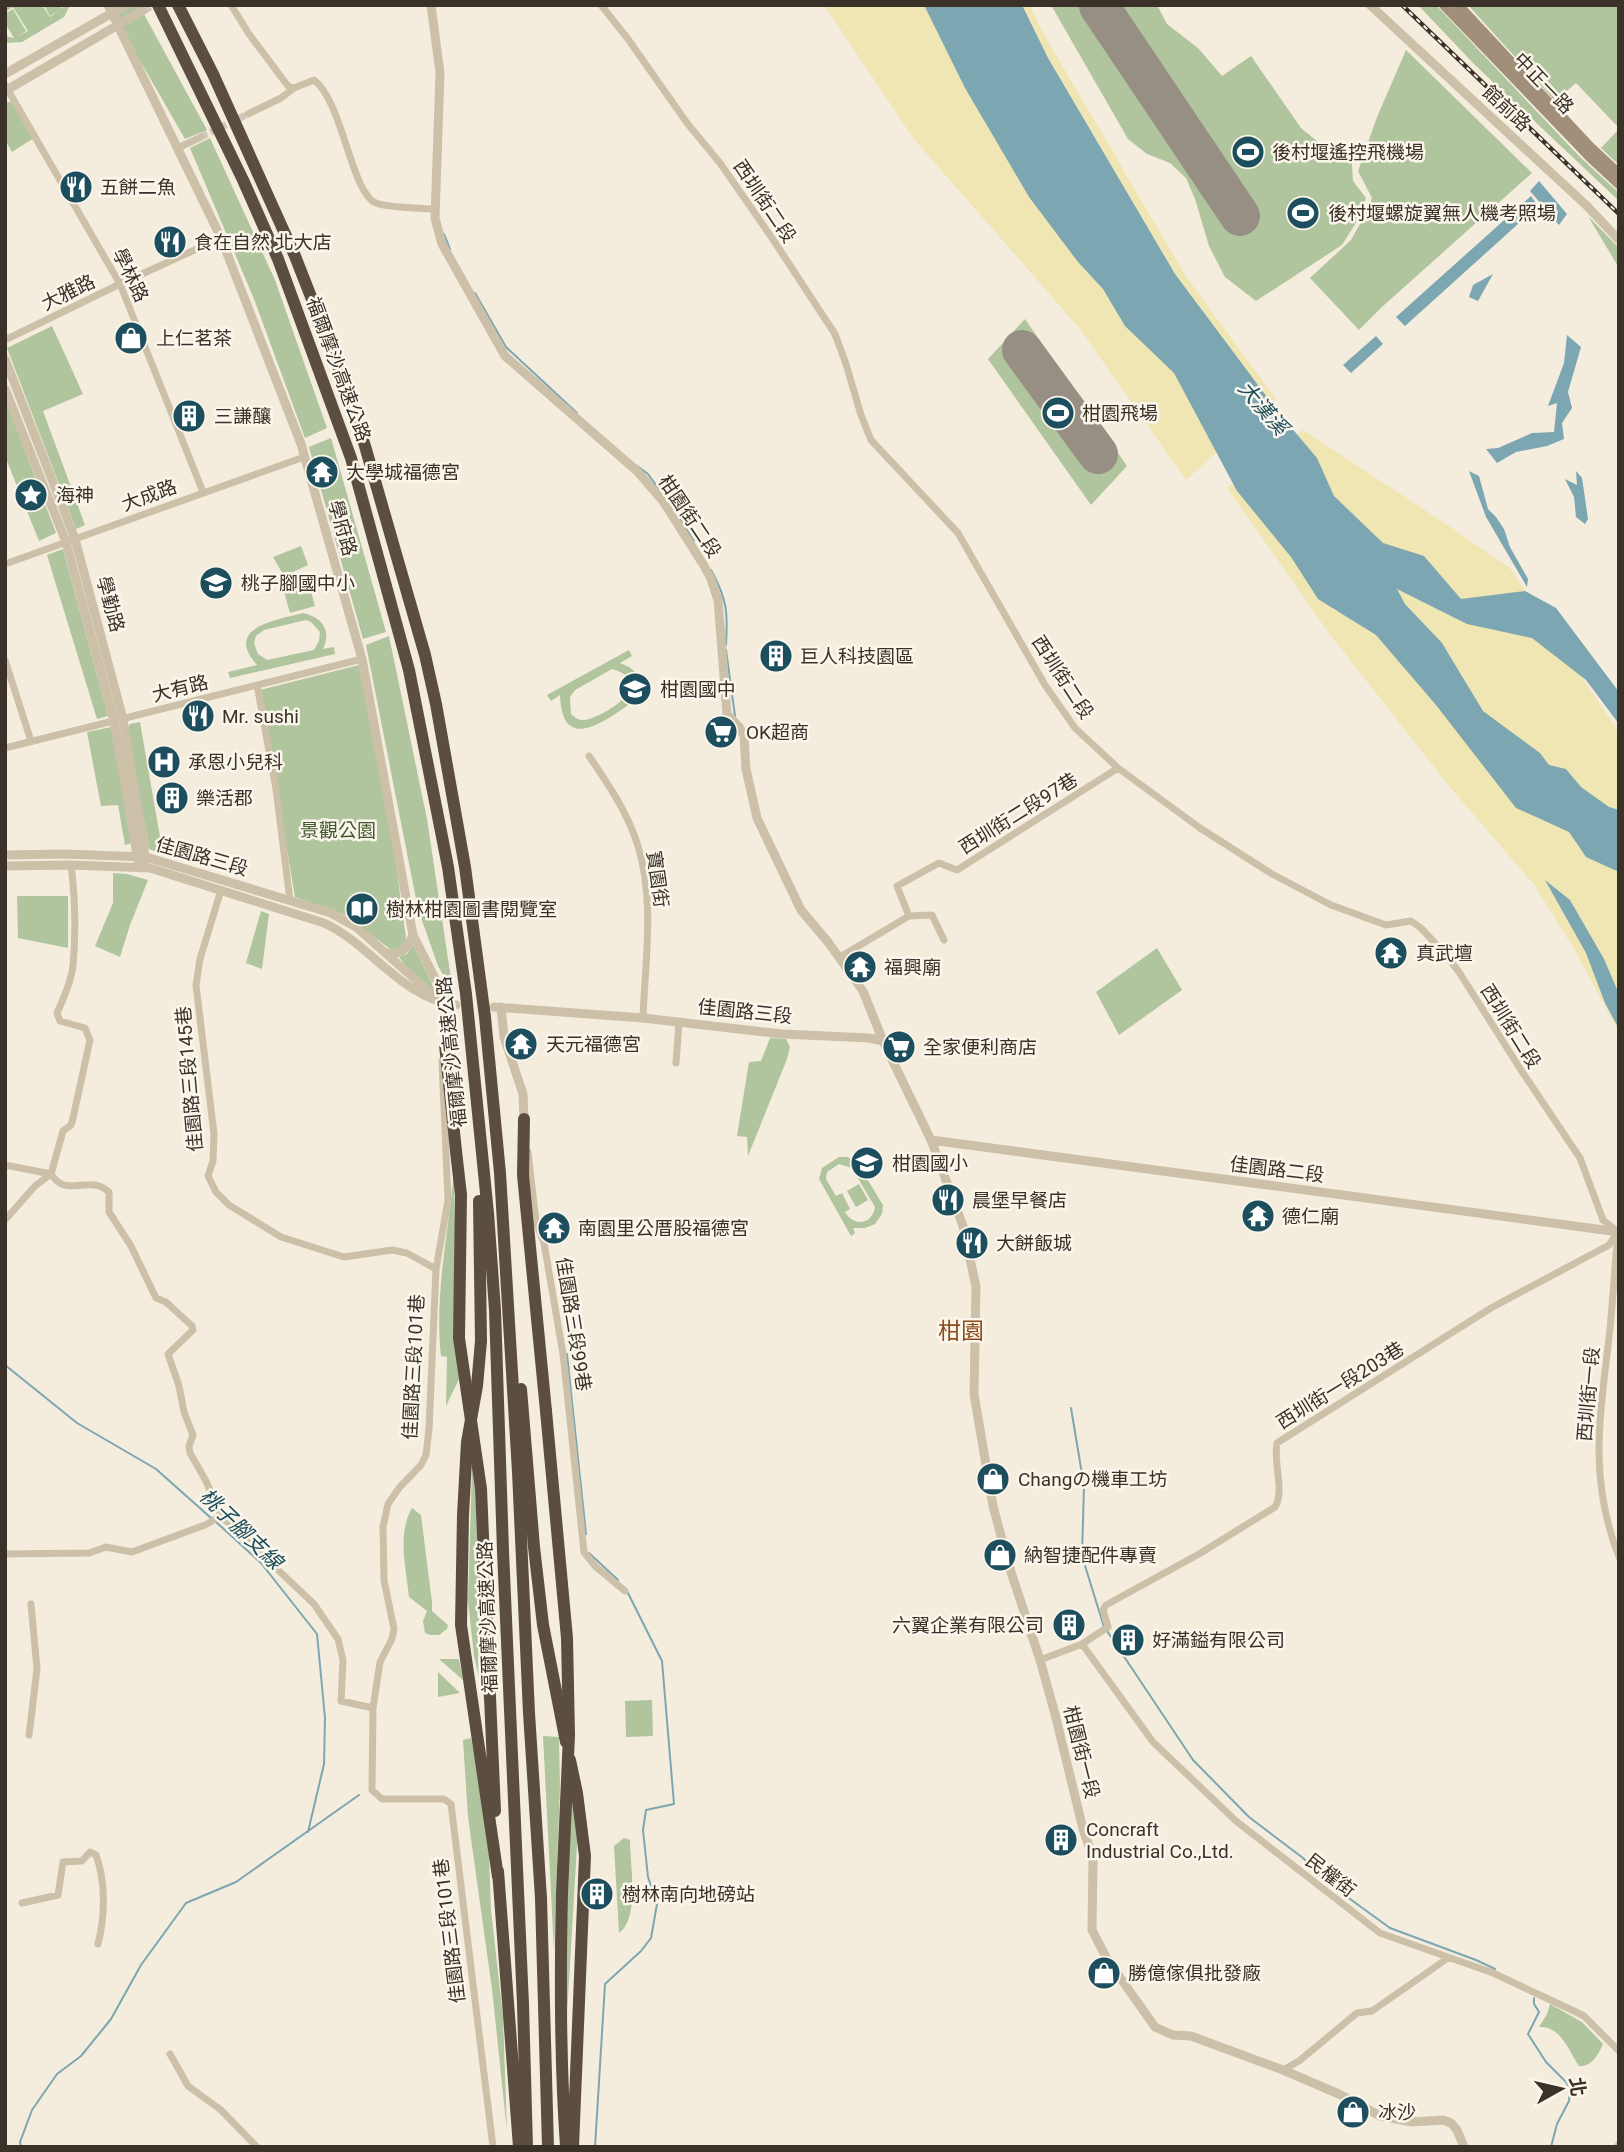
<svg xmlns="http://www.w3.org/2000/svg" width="1624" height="2152" font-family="Roboto,'Noto Sans TC','Noto Sans JP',sans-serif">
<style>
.green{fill:#b0c49d;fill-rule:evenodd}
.sand{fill:#f0e6b4}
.water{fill:#7ca6b2}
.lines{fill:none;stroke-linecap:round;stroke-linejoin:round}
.stream{stroke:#7ca6b2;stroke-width:2}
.runway{stroke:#978f84;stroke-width:40}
.minor-tunnel{stroke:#cfc7ba;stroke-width:7;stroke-dasharray:7 3.5;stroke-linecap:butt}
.tertiary-tunnel{stroke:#cfc7ba;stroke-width:9;stroke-dasharray:9 4.5;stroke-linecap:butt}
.minor{stroke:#cdc0a9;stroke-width:7}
.tertiary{stroke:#cdc0a9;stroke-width:9}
.secondary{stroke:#a18f7a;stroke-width:10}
.motorway{stroke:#5b4d40;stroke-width:12}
.rail-casing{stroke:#3a3129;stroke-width:4.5}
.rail{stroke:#fbf6eb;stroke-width:2;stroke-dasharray:5;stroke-linecap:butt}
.motorway-bridge{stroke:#5b4d40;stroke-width:12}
.labels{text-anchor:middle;stroke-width:5;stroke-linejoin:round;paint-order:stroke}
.street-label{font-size:19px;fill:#3a3129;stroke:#fbf6eb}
.poi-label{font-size:19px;fill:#3a3129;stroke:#fbf6eb;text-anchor:start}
.park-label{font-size:19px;fill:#41592c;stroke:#fbf6eb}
.water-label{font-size:21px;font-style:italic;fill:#1d4e5d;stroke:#fbf6eb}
.quarter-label{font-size:23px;fill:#8c4c1f;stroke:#fbf6eb}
</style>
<rect width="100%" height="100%" fill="#f4edde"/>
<!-- green -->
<path class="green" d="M5 5H42L50 17 60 10 50 16 44 5H60L62 9 64 5H70L64 17 22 42 5 43V36L14 38 5 23V14L13 9 26 31 17 37 28 31 13 7 5 12Z
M108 5H139L207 130 185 139Z
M1051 5H1157L1167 24 1198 48 1222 76 1251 56 1301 128 1323 146 1351 150 1353 181 1366 198 1357 221 1342 245 1256 301 1225 277 1209 246 1195 199 1186 178 1170 163 1147 154 1128 139Z
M1418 5H1436L1580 157 1619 193V201L1475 65Z
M1468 5H1619V128L1576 83 1555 101Z
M1406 50 1532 173 1383 306 1359 330 1310 278 1351 240 1366 213 1372 198 1358 171 1377 117Z
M8 102H11L34 138 12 152 5 140V104Z
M1619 129V165L1601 148Z
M210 138 275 280 327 428 305 438 254 299 190 148Z
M1588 216 1619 248V268Z
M1025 319 1127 466 1091 505 988 359Z
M52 326 83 394 43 411 85 525 76 529 7 348Z
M5 398 56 533 39 541 5 456Z
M331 438 386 632 363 639 309 447Z
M301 546 308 565 284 576 273 557Z
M63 549 108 716 97 719 47 555Z
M306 574 315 606 290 613 281 581Z
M303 613C322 617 332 630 323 649L334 647 335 654 230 678 228 672 257 665C223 627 277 620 303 613ZM306 620 311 622 320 632 319 641 314 650 267 660 258 654 254 643 256 636 264 630Z
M389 636 427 819 453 992 438 966 418 909 366 645Z
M629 650 632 656 620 663C639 670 644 680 637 699 610 717 562 758 560 695L551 701 547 695ZM612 669C662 683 597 722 581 720 576 719 575 717 571 714L570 697 575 690Z
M359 665 390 821 406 938 405 944 395 950 390 949 345 915 295 897 260 690Z
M140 722 163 854 149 849 128 729 130 724Z
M111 727 131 843 125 845 118 805 101 806 87 732Z
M113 873 127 874 148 880 130 925 120 957 95 946 113 903Z
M17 896H68V948L18 938Z
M261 911 269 914 262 969 246 963Z
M413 945 436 991 419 983 399 957 407 954Z
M1157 948 1182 990 1119 1035 1096 992Z
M770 1038 786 1039 790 1047 787 1059 748 1156 747 1137 737 1136 749 1062 761 1061Z
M839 1157H847L856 1161 883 1205 882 1214 875 1224 865 1228H853L855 1233 851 1236 819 1179 822 1168ZM839 1164 852 1168 875 1207C872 1225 854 1227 845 1212L850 1209 842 1193 836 1196 826 1179 827 1172Z
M454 1170 455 1233 454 1292 459 1379 446 1406 447 1357 441 1356C434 1293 449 1232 454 1170Z
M859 1184 868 1200 856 1207 847 1191Z
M472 1469 475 1489 485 1704 474 1656 468 1601Z
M412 1508 421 1515 432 1602V1611L448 1625 447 1629 439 1635H430L425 1633 423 1621 427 1611 409 1597C406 1568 397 1534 412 1508Z
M439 1659H459L463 1680Z
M438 1672 460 1693 438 1697Z
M652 1700 653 1736 626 1737 625 1701Z
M543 1736 559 1737 560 1785 554 1951Z
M471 1738 479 1777 489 1855 491 1910 503 2017 507 2131 492 1989 468 1817 463 1740Z
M571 1788 578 1828 567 2015 564 1968Z
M624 1838 630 1840C630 1865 640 1918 619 1933L614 1846Z
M1550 2004 1582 2022 1603 2044C1598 2055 1592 2067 1579 2066 1569 2051 1560 2025 1539 2027L1547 2014Z"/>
<!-- sand -->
<path class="sand" d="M824 5H1030L1041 29 1185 275 1276 399 1186 480 1080 329 913 138Z
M1303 430 1431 514 1510 568 1619 733V1032L1577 954 1535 886 1449 786 1328 632 1227 488Z"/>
<!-- water -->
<path class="water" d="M924 5H1022L1048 58 1175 274 1279 413 1317 458 1334 496 1383 543 1424 556 1461 599 1525 591 1556 608 1619 692V724L1586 680 1532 638 1467 624 1397 589 1405 604 1442 643 1483 711 1540 753 1549 765 1566 769 1581 787 1609 807 1619 810V872L1586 857 1569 832 1516 808 1436 705 1376 635 1318 599 1291 557 1237 491 1174 373 1125 326 1103 289 1078 262 1029 197 965 88Z
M1539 181 1567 214 1559 225 1530 191Z
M1531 196 1538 206 1405 326 1396 317Z
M1493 274 1478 301 1469 297 1473 285Z
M1567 335 1581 347 1568 392 1572 408 1562 423 1564 439 1547 446 1516 452 1497 463 1486 449 1498 448 1532 433 1554 432 1557 403 1548 406 1564 363Z
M1376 336 1383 344 1351 373 1343 365Z
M1469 471 1479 476 1488 509 1496 517 1504 529 1510 547 1528 579 1527 587 1486 517Z
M1576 471 1582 478 1588 519 1585 524 1576 517 1574 497 1565 479 1577 485Z
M1545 880 1570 900 1604 959 1619 994V1029L1605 1003 1586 953Z"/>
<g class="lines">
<!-- stream -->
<path class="stream" d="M444 234 450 249
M475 293 506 347 577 413
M636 465 648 474 661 492
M672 507 694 541
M711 570C727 599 728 612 726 645
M726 650 735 716
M567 1354 586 1534
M5 1365 77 1423 156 1469 211 1518
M1071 1408 1084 1486 1082 1556 1104 1627
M216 1522 261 1563 317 1634 325 1718 324 1764 308 1832
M589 1553 618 1580
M1107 1631 1193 1760 1249 1817 1303 1858 1328 1883 1390 1928 1476 1960 1495 1969
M1534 1998V2004L1539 2012 1528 2034 1546 2062 1567 2083 1570 2091 1569 2101 1557 2124 1551 2147
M21 2147 20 2142 32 2110 57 2074 81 2056 111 2019 141 1965 186 1903 236 1882 359 1795
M595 2147 605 1984 641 1951 651 1938 657 1904 648 1877 643 1830 646 1810 674 1804 662 1661 628 1593"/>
<!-- runway -->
<path class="runway" d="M1099 6 1240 216
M1022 350 1098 454"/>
<!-- minor-tunnel -->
<path class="minor-tunnel" d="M201 137 248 114"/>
<!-- tertiary-tunnel -->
<path class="tertiary-tunnel" d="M142 11 151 5"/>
<!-- minor -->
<path class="minor" d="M231 5 249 34 288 86 294 88 314 80C343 102 351 193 376 203 389 208 419 208 435 209
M601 5 628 39 687 123 720 163 772 238 835 334 846 364 861 415 871 440 958 533 1045 685 1075 728 1118 768 1200 828 1272 874 1331 905 1386 925 1411 921 1421 928 1446 955 1459 972 1521 1070 1580 1158 1603 1220 1618 1232
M5 85 120 284 203 492
M248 114 281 98 294 88
M178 148 201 137
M5 340 120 284 221 238
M5 564 304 457
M5 660 31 741
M257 685 276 789 290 900
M5 748 362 659
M589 756C608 784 628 813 638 846 655 901 645 962 643 1018
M221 890 200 959 196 985 214 1134 213 1161 208 1176 216 1192 229 1205 281 1237 344 1257 392 1250 407 1253 436 1269
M909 916 932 915 944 940
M840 957 909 916 897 886 939 863 957 870 1118 768
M442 1061 448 1200 436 1269 429 1429 426 1455 421 1465 399 1488 388 1504 383 1527 384 1580 394 1629 392 1639 380 1662 373 1708 372 1790 382 1799H444L451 1804 493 2147
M676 1063 679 1022
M528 1152 536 1222 544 1243 563 1354 584 1552 595 1566 625 1591
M5 1165 51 1174
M51 1174C54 1178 58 1184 64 1185 78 1189 94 1178 109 1192V1212L131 1246 156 1298 166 1302 192 1326 193 1330 168 1354 179 1386 184 1412 193 1435 189 1446 190 1453 206 1481 221 1516 314 1604 338 1639 343 1660 341 1701 373 1708
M51 1174 63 1131 71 1125 73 1118 90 1040 85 1028 60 1021 57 1013C64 998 71 982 73 966 76 933 75 896 71 865
M5 1220 35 1186 51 1174
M1618 1233C1615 1265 1613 1297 1610 1329 1601 1412 1587 1475 1619 1557
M5 1554 89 1553 106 1547 132 1552 205 1525 221 1516
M1082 1644 1153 1742 1236 1821 1380 1933 1493 1973 1574 2011 1584 2016 1619 2051
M1040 1660 1082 1644 1108 1627 1103 1610 1106 1605 1199 1554 1275 1507C1285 1491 1273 1463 1277 1443L1491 1308 1609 1245 1618 1232
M29 1735 37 1669 31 1604
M22 1903 58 1895 63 1862 82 1861 90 1852 96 1855C106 1882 105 1917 98 1944
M170 2054 188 2086 221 2110 257 2147
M1283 2070 1299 2061 1357 2013 1372 2011 1448 1958
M1617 2147 1619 2144"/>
<!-- tertiary -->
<path class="tertiary" d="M108 5 221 238 301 444 362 659 413 935 448 1004
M431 5 440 73 435 218 442 244 505 356 637 471 663 501 703 564 711 579 718 600 727 714 740 728 744 736 746 769 757 818 801 910 828 942 863 991 883 1041 931 1140 963 1226 976 1287 974 1394 993 1506 1009 1566 1040 1660 1055 1714 1083 1829 1093 1858 1092 1930 1107 1959 1155 2027 1173 2035 1191 2036 1283 2070 1341 2095 1380 2116 1412 2122 1443 2120 1451 2123 1457 2130 1464 2147
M1370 5 1587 206 1619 240
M5 74 126 5
M5 91 142 11
M5 359 75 539 123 719 144 847 145 867
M5 389 66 542 114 721 139 866
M5 855 64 854 146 857 331 913 356 927 434 996
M5 866 71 865 150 868 324 923C372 945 401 998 456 1005
M387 953C402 955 407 949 413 935
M494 1007 643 1018 782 1034 869 1038 883 1041
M501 1007 504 1037 523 1094 524 1119
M445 1045 448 1004
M931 1140 1619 1232"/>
<!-- secondary -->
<path class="secondary" d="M1444 5 1590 157 1619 184
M1458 5 1590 147 1619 174"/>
<!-- motorway -->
<path class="motorway" d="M158 5 243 180 278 259 351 458 409 670 448 867 466 994 488 1213 495 1310 503 1551 523 2004 527 2147
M178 5 213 74 295 256 342 376 365 446 425 655 436 704 465 867 485 1017 500 1173 518 1472 529 1713 541 1898 548 2147
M445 1045 456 1151
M524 1119 523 1175 546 1411
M479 1201 481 1341 477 1386 467 1442 463 1515 461 1625 498 1877
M521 1389 534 1547 543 1625 566 1742
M486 1606 495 1811
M570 1760 577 1793 585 1856 573 2147
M498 1871 519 2147
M562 1893C560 1977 560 2062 566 2146"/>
<defs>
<path id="rail" d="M1402 5 1619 214"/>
</defs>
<!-- rail casing -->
<use href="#rail" class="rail-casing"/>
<!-- rail -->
<use href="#rail" class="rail"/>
<!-- motorway-bridge -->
<path class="motorway-bridge" d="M456 1151 461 1195 459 1338 481 1489 486 1606
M546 1411 567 1638 569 1735 562 1893"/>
</g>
<!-- icons -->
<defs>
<symbol id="stadium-disc" viewBox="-11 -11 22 22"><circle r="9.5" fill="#1d4e5d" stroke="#fbf6eb"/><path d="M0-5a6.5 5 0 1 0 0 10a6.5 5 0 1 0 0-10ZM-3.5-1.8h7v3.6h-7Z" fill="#fff"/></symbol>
<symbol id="restaurant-disc" viewBox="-11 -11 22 22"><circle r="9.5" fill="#1d4e5d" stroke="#fbf6eb"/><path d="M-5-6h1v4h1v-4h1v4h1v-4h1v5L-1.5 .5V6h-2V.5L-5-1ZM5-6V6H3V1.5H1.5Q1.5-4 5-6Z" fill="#fff"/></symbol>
<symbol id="shop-disc" viewBox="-11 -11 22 22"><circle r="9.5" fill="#1d4e5d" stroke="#fbf6eb"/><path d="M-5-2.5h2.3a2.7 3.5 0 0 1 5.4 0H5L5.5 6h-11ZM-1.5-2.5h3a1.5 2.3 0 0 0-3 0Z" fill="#fff"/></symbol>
<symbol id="building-disc" viewBox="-11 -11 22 22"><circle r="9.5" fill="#1d4e5d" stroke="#fbf6eb"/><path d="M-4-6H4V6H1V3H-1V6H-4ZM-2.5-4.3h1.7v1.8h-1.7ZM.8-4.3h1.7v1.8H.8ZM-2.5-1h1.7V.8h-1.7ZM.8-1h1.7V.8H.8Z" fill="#fff"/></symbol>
<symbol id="temple-disc" viewBox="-11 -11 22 22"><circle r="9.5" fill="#1d4e5d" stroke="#fbf6eb"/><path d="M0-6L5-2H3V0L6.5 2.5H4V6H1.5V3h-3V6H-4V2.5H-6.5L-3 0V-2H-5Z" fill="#fff"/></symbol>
<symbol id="sight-disc" viewBox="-11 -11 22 22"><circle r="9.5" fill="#1d4e5d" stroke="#fbf6eb"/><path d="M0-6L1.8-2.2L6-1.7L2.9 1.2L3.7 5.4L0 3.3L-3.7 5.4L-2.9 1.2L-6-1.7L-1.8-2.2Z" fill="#fff"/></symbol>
<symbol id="school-disc" viewBox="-11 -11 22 22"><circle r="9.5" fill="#1d4e5d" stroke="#fbf6eb"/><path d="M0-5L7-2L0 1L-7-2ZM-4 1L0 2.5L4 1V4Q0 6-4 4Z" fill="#fff"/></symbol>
<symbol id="supermarket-disc" viewBox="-11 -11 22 22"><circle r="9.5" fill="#1d4e5d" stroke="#fbf6eb"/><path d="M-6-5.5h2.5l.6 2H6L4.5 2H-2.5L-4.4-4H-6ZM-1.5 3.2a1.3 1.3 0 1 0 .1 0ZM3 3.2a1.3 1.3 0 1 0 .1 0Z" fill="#fff"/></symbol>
<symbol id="hospital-disc" viewBox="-11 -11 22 22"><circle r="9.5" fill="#1d4e5d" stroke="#fbf6eb"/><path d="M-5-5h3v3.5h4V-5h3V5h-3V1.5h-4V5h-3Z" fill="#fff"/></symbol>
<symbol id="library-disc" viewBox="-11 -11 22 22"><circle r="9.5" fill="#1d4e5d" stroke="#fbf6eb"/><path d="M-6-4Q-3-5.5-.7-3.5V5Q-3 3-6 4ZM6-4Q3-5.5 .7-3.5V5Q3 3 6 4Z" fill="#fff"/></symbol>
</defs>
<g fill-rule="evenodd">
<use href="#stadium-disc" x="1229" y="133" width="38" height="38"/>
<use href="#restaurant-disc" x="57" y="168" width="38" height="38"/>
<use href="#stadium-disc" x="1284" y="194" width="38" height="38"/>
<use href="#restaurant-disc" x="151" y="223" width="38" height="38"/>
<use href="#shop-disc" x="112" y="319" width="38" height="38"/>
<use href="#stadium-disc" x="1039" y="394" width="38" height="38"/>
<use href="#building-disc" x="170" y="397" width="38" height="38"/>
<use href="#temple-disc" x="303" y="453" width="38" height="38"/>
<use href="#sight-disc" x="12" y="476" width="38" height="38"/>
<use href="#school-disc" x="197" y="564" width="38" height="38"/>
<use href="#building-disc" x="757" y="637" width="38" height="38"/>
<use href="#school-disc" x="616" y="670" width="38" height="38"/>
<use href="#restaurant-disc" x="179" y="697" width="38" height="38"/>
<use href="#supermarket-disc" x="702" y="713" width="38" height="38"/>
<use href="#hospital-disc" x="145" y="743" width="38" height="38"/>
<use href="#building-disc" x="153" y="779" width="38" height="38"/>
<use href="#library-disc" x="343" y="890" width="38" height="38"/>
<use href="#temple-disc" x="1372" y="934" width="38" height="38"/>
<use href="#temple-disc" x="841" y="948" width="38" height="38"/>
<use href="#temple-disc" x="502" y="1025" width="38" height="38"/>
<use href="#supermarket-disc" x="880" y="1028" width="38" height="38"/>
<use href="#school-disc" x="848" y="1144" width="38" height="38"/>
<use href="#restaurant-disc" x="929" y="1181" width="38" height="38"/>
<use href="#temple-disc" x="1239" y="1197" width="38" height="38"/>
<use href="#temple-disc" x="535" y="1209" width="38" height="38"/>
<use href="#restaurant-disc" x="953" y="1224" width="38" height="38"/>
<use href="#shop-disc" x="974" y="1460" width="38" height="38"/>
<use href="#shop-disc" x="981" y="1536" width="38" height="38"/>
<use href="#building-disc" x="1050" y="1606" width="38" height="38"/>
<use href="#building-disc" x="1109" y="1621" width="38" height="38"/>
<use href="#building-disc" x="1042" y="1821" width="38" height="38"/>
<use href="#building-disc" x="578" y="1875" width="38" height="38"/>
<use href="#shop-disc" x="1085" y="1954" width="38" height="38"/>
<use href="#shop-disc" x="1334" y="2093" width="38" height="38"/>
</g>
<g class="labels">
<!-- street labels -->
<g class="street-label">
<text transform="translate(1544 83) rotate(46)" y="7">中正一路</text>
<text transform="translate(1507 108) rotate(43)" y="7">館前路</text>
<text transform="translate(765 201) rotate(56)" y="7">西圳街二段</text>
<text transform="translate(131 275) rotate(64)" y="7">學林路</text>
<text transform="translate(68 292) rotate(-26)" y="7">大雅路</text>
<text transform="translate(339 369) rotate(70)" y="7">福爾摩沙高速公路</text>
<text transform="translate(149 495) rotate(-20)" y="7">大成路</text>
<text transform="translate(690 516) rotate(56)" y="7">柑園街二段</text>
<text transform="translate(343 528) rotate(74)" y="7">學府路</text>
<text transform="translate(111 604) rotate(75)" y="7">學勤路</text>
<text transform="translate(1063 677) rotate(57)" y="7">西圳街二段</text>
<text transform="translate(180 688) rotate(-14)" y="7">大有路</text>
<text transform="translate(1018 813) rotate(-32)" y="7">西圳街二段97巷</text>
<text transform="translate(202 856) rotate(16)" y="7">佳園路三段</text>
<text transform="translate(658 879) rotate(82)" y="7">寶園街</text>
<text transform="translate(745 1011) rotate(6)" y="7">佳園路三段</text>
<text transform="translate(1511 1026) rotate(58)" y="7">西圳街二段</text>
<text transform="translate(451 1052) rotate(-96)" y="7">福爾摩沙高速公路</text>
<text transform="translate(189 1079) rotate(-95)" y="7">佳園路三段145巷</text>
<text transform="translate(1277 1169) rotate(7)" y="7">佳園路二段</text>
<text transform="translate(574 1324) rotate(81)" y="7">佳園路三段99巷</text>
<text transform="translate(413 1367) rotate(-87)" y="7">佳園路三段101巷</text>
<text transform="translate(1340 1385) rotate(-32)" y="7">西圳街一段203巷</text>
<text transform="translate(1588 1394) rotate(-85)" y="7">西圳街一段</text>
<text transform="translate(487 1617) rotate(-92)" y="7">福爾摩沙高速公路</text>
<text transform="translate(1082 1752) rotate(76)" y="7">柑園街一段</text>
<text transform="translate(1331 1875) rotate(38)" y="7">民權街</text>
<text transform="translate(449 1931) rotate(-97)" y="7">佳園路三段101巷</text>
</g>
<!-- poi labels -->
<g class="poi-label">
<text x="1272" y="159">後村堰遙控飛機場</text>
<text x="100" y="194">五餅二魚</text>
<text x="1328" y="220">後村堰螺旋翼無人機考照場</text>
<text x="194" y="249">食在自然 北大店</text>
<text x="156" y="345">上仁茗茶</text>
<text x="1082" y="420">柑園飛場</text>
<text x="214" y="423">三謙釀</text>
<text x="346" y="479">大學城福德宮</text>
<text x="56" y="502">海神</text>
<text x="241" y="590">桃子腳國中小</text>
<text x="800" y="663">巨人科技園區</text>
<text x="660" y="696">柑園國中</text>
<text x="222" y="723">Mr. sushi</text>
<text x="746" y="739">OK超商</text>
<text x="188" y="769">承恩小兒科</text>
<text x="196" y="805">樂活郡</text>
<text x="386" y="916">樹林柑園圖書閱覽室</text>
<text x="1416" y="960">真武壇</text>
<text x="884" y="974">福興廟</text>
<text x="546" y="1051">天元福德宮</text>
<text x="923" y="1054">全家便利商店</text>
<text x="892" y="1170">柑園國小</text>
<text x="972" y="1207">晨堡早餐店</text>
<text x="1282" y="1223">德仁廟</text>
<text x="578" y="1235">南園里公厝股福德宮</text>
<text x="996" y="1250">大餅飯城</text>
<text x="1018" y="1486">Changの機車工坊</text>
<text x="1024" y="1562">納智捷配件專賣</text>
<text x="1044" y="1632" text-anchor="end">六翼企業有限公司</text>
<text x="1152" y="1647">好滿鎰有限公司</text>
<text x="1086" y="1836">Concraft<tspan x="1086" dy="22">Industrial Co.,Ltd.</tspan></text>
<text x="622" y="1901">樹林南向地磅站</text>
<text x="1128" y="1980">勝億傢俱批發廠</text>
<text x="1378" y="2119">冰沙</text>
</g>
<!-- park labels -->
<g class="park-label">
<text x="338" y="837">景觀公園</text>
</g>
<!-- water labels -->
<g class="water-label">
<text transform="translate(1263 408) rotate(49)" y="7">大漢溪</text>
<text transform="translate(241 1529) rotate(44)" y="7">桃子腳支線</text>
</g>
<!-- quarter labels -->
<g class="quarter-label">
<text x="961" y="1339">柑園</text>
</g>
</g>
<!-- border -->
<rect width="1624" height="2152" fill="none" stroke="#3a3129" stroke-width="14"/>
<!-- north arrow -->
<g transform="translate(1561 2089) rotate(82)" stroke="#fbf6eb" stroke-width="5" paint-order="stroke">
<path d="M0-5L12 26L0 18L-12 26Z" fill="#3a3129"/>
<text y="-10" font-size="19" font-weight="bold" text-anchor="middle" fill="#3a3129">北</text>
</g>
</svg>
